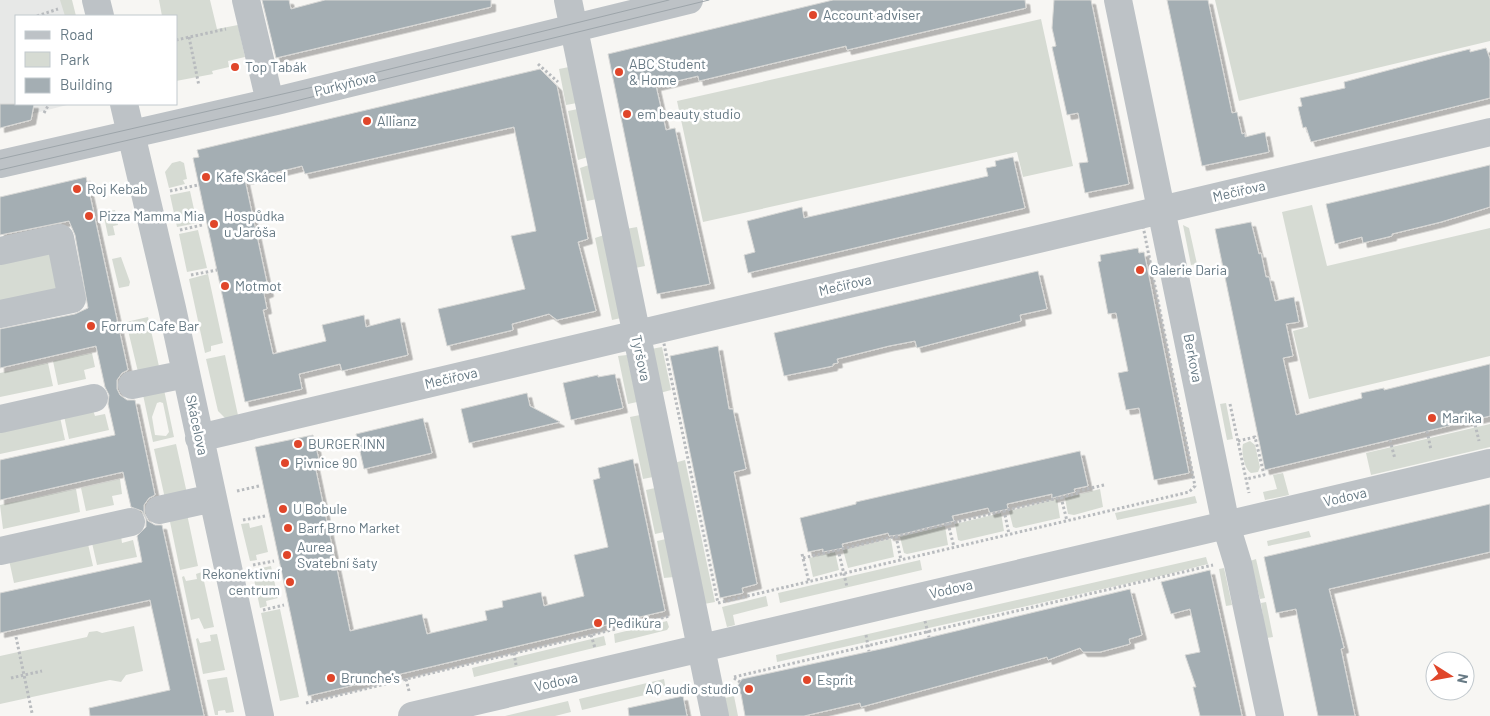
<svg xmlns="http://www.w3.org/2000/svg" width="1490" height="716" font-family="Barlow,sans-serif">
<style>
.built{fill:#e7e8e7}
.green{fill:#d6dbd3;fill-rule:evenodd}
.building{fill:#a4aeb3;stroke:#d8d8d6;filter:url(#shadow)}
.lines{fill:none;stroke-linecap:round;stroke-linejoin:round}
.path{stroke:#b8bbbe;stroke-width:3;stroke-dasharray:2.5 2.5;stroke-linecap:butt}
.minor{stroke:#bdc2c6;stroke-width:28}
.tram{stroke:#9da5aa;stroke-width:1}
.poi-dot{fill:#e0462a;stroke:#fff;stroke-width:2}
.labels{text-anchor:middle;stroke-width:5;stroke-linejoin:round;paint-order:stroke}
.poi-label{font-size:14px;fill:#667984;stroke:#fff;text-anchor:start}
.street-label{font-size:14px;fill:#667984;stroke:#fff}
</style>
<defs>
<filter id="shadow"><feDropShadow dx="4.5" dy="4.5" stdDeviation="0" flood-color="#0004"/></filter>
</defs>
<rect width="100%" height="100%" fill="#f7f6f3"/>
<!-- built -->
<path class="built" d="M0 0H63L68 16H16V104H71L0 122Z"/>
<!-- green -->
<path class="green" d="M60 0H72L76 16H65Z
M159 0H210L217 29 238 25 245 57 228 61 229 67 212 71 213 74 176 81V16H162Z
M1215 0H1490V41L1239 101Z
M1041 19 1073 166 1023 177 1017 152 703 222 677 101Z
M569 67 577 103 566 105 559 69Z
M578 109 588 157 578 160 568 111Z
M180 161 184 163 187 179 183 180 185 184 169 188 165 172 172 163Z
M589 165 597 199 587 201 580 168Z
M190 191 197 223 177 227 170 195Z
M1312 205 1327 266 1490 228V356L1309 399 1293 331 1308 327 1282 212Z
M115 210 118 225 113 226 115 235 108 236 103 212Z
M1183 225 1189 228 1197 264 1191 265Z
M637 227 645 266 635 268 626 229Z
M198 230 207 268 187 272 179 234Z
M604 235 621 318 612 320 595 238Z
M52 248 61 291 0 304V260Z
M121 257 130 282 129 286 119 288 112 259Z
M208 274 223 343 211 346V351L205 353 189 279Z
M148 317 160 371 139 376 126 322Z
M662 347 671 390 660 393 651 349Z
M92 353 95 367 84 370 86 379 58 385 53 361Z
M225 355 239 420 226 419 218 411 206 359Z
M627 355 637 402 628 404 618 356Z
M48 363 53 386 0 397V373Z
M163 385 174 437 153 442 142 390ZM160 402 163 403 169 432 166 436 155 435 152 417 157 403Z
M1226 403 1233 439 1227 440 1220 404Z
M93 410 95 416 105 414 109 430 69 439 64 416Z
M640 415 653 477 643 479 630 417Z
M60 417 65 440 0 454V430Z
M1490 424V447L1371 475 1366 453Z
M1250 441 1255 445 1260 467 1258 472 1251 473C1244 469 1241 451 1243 444Z
M176 444 188 498 166 503 154 449Z
M685 460 715 602 704 604 674 463Z
M1283 473 1289 495 1265 500 1263 492 1277 489 1273 475Z
M120 479 122 494 112 496 114 505 86 511 81 488Z
M655 488 664 532 655 534 646 490Z
M76 489 80 512 3 529 0 505Z
M1100 489 1103 507 1074 515 1068 514 1065 498Z
M1195 496 1197 503 1117 520 1115 513Z
M1057 499 1060 518 1016 528 1013 527 1009 511Z
M1001 513 1004 531 961 541 958 540 955 524Z
M187 514 198 566 180 570 169 517Z
M249 523 250 528 262 525 268 552 256 555 257 560 250 561 241 524Z
M945 526 948 545 907 554 904 553 900 537Z
M1309 531 1311 537 1268 546 1267 541Z
M121 536 122 543 133 540 137 557 97 565 92 543Z
M666 539 674 577 664 578 657 541Z
M891 539 894 557 848 568 843 550Z
M88 544 93 566 14 583 9 560Z
M835 552 839 570 813 577 809 558Z
M1206 557 1208 564 1165 575 777 662 776 655Z
M1256 559 1265 598 1260 599 1250 561Z
M920 560 922 570 780 603 778 593Z
M271 566 278 598 266 601 267 606 260 608 252 570Z
M1224 568 1232 605 1226 606 1219 569Z
M202 572 214 627 204 629 199 618 191 620 182 577 184 576 186 581 197 579 196 574Z
M766 596 768 606 733 615 735 625 727 627 722 607Z
M1266 602 1273 637 1266 638 1261 603Z
M280 609 299 697 280 701 261 613Z
M667 621 669 627 667 630 615 643 614 634Z
M134 626 143 671 126 675 121 682 110 680 0 704V656L87 637 89 632 97 631 102 633Z
M217 634 225 670 203 674 196 639 198 638 200 643 211 641 210 635Z
M604 636 606 645 474 677 472 668Z
M227 677 234 712 226 713 225 710 218 711V715H215L207 680Z
M664 679 666 690 582 710 579 699Z
M734 696 738 716H728L725 698Z
M568 701 571 712 555 716H505Z"/>
<!-- building -->
<path class="building" d="M262 0H289L291 9 325 0H491V7L276 58Z
M833 0H1025L1026 8 847 50 846 46 699 81 698 76 656 86 666 130 675 128 710 284 657 294 608 54Z
M1054 0H1091L1129 184 1085 193 1079 163 1088 162 1078 113 1067 115 1052 47 1056 46 1052 28Z
M1167 0H1208L1232 113 1237 112 1242 134 1245 133V137L1265 132 1269 152 1202 166Z
M1486 48 1490 59V98L1311 142 1306 127 1303 128 1298 107 1302 106 1300 98 1345 88 1344 82 1438 57 1470 49V52Z
M540 69 557 86 588 239 578 242 596 311 557 320 549 314 512 324 513 330 447 346 438 309 525 289 511 236 536 231 514 127 305 174 302 166 245 180 269 292 264 294 267 309 263 310 273 354 326 341 322 325 364 315 366 327 400 318 408 355 342 371 340 364 299 374 302 389 245 402 193 158 199 157 197 150Z
M0 104H34L31 120 0 128Z
M1013 157 1025 208 748 273 744 255 755 252 747 221 802 207 804 218 988 176 986 168 996 166 995 161Z
M1490 165V207L1441 222 1392 234V236L1363 243 1362 237 1335 244 1326 204Z
M86 177 128 370 122 373 117 380V389L120 395 127 400H135L155 495 149 498 144 505V513L148 521 155 525H162L204 716H90L89 708 170 690 150 600 0 633V593L142 562 137 536 146 527V519L142 511 131 507 123 472 0 500V460L115 435 108 404 109 395 105 387 96 346 0 368V329L75 314 88 308 75 235 69 221 0 235V197Z
M1251 222 1259 254 1261 253 1266 277H1269L1275 301 1294 297 1299 322 1286 324 1293 356 1283 358 1296 415 1362 398 1361 393 1384 388V390L1490 364V416L1265 470 1215 229Z
M1138 248 1139 253 1144 252 1189 473 1154 480 1139 408 1126 410 1118 373 1128 371 1116 313 1108 314 1098 262 1101 261 1100 255Z
M1038 271 1047 309 1020 315 1021 321 917 348 915 341 889 346 837 359 838 363 833 364V366L784 376 774 333Z
M718 346 729 409H733L746 469 734 472 757 584 742 588 743 593 720 598 670 356Z
M615 374 623 408 571 420 563 383 598 375V377Z
M527 393 530 406 560 422 469 443 461 409Z
M423 418 432 453 364 469 356 434Z
M313 435 319 460 314 461 350 631 422 614 427 634 487 620 485 611 503 607 502 601 541 592 544 606 584 596 574 555 608 547 593 480 600 478 598 468 633 459 665 611 308 696 255 447Z
M1080 451 1088 486 1074 489 1075 492 1052 498V494L1007 504 1008 509 990 513 988 508 952 516 954 521 899 535 889 536 888 533 842 544 843 548 823 552V549L808 552 800 518 856 504V502Z
M1490 504V552L1329 589 1344 648 1341 649 1355 716H1318L1296 609 1276 613 1264 557Z
M1210 570 1227 647 1242 716H1200L1193 687H1196L1185 655 1200 652 1190 609 1171 614 1161 582Z
M1130 589 1142 635 1129 639 1130 644 1100 652H1083L1080 648 1048 660 1047 657 861 707 860 703 804 716H745L741 694 736 688 742 679 890 647Z
M683 696 687 716H629L628 708Z"/>
<g class="lines">
<!-- path -->
<path class="path" d="M37 16 58 9
M189 37 199 86
M176 40 226 29
M538 64 558 82
M44 113 49 104
M170 191 198 185
M1143 226 1195 486 1189 492 718 603 663 339Z
M180 230 202 225
M191 275 217 270
M1230 404 1249 493
M1474 420 1479 441
M1427 431 1431 450
M1390 440 1395 459
M1238 441 1255 437 1264 475 1246 479
M237 491 259 486
M1061 497 1067 521
M1004 510 1009 534
M243 520 265 516
M948 523 954 547
M896 536 901 560
M838 549 847 587
M802 554 809 582
M803 558 1079 493 1078 491 1104 485
M253 565 274 561
M263 610 284 605
M925 621 929 637
M591 635 595 648
M866 635 869 651
M16 637 32 713
M514 653 516 665
M734 677 1213 565
M11 678 42 671
M734 678 740 682
M406 679 409 691
M306 703 670 616"/>
<!-- minor -->
<path class="minor" d="M96 0 100 16
M246 0 270 102
M568 0 715 716
M1118 0 1226 525 1238 564 1270 716
M124 104 172 308 260 716
M0 164 276 101 689 0
M0 251 60 238 72 299 0 314
M132 385 186 374
M0 419 94 398
M199 438 1490 132
M159 510 213 498
M0 551 131 522
M412 716 1490 463"/>
<!-- tram -->
<path class="tram" d="M0 159 374 73 669 0
M0 170 279 105 709 0"/>
</g>
<!-- markers -->
<g class="poi-dot">
<circle cx="813" cy="15" r="5"/>
<circle cx="235" cy="67" r="5"/>
<circle cx="619" cy="72" r="5"/>
<circle cx="627" cy="114" r="5"/>
<circle cx="367" cy="121" r="5"/>
<circle cx="206" cy="177" r="5"/>
<circle cx="77" cy="189" r="5"/>
<circle cx="89" cy="216" r="5"/>
<circle cx="214" cy="224" r="5"/>
<circle cx="1140" cy="270" r="5"/>
<circle cx="225" cy="286" r="5"/>
<circle cx="91" cy="326" r="5"/>
<circle cx="1432" cy="418" r="5"/>
<circle cx="298" cy="444" r="5"/>
<circle cx="285" cy="463" r="5"/>
<circle cx="283" cy="509" r="5"/>
<circle cx="288" cy="528" r="5"/>
<circle cx="287" cy="555" r="5"/>
<circle cx="290" cy="582" r="5"/>
<circle cx="598" cy="623" r="5"/>
<circle cx="331" cy="678" r="5"/>
<circle cx="807" cy="680" r="5"/>
<circle cx="749" cy="689" r="5"/>
</g>
<g class="labels">
<!-- poi labels -->
<g class="poi-label">
<text x="823" y="20">Account adviser</text>
<text x="629" y="69">ABC Student<tspan x="629" dy="16">&amp; Home</tspan></text>
<text x="245" y="72">Top Tabák</text>
<text x="637" y="119">em beauty studio</text>
<text x="377" y="126">Allianz</text>
<text x="216" y="182">Kafe Skácel</text>
<text x="87" y="194">Roj Kebab</text>
<text x="99" y="221">Pizza Mamma Mia</text>
<text x="224" y="221">Hospůdka<tspan x="224" dy="16">u Jaróša</tspan></text>
<text x="1150" y="275">Galerie Daria</text>
<text x="235" y="291">Motmot</text>
<text x="101" y="331">Forrum Cafe Bar</text>
<text x="1442" y="423">Marika</text>
<text x="308" y="449">BURGER INN</text>
<text x="295" y="468">Pivnice 90</text>
<text x="293" y="514">U Bobule</text>
<text x="298" y="533">Barf Brno Market</text>
<text x="297" y="552">Aurea<tspan x="297" dy="16">Svatební šaty</tspan></text>
<text x="280" y="579" text-anchor="end">Rekonektivní<tspan x="280" dy="16">centrum</tspan></text>
<text x="608" y="628">Pedikúra</text>
<text x="341" y="683">Brunche's</text>
<text x="817" y="685">Esprit</text>
<text x="739" y="694" text-anchor="end">AQ audio studio</text>
</g>
<!-- street labels -->
<g class="street-label">
<text transform="translate(345 84) rotate(-14)" y="5">Purkyňova</text>
<text transform="translate(1239 191) rotate(-13)" y="5">Mečířova</text>
<text transform="translate(845 285) rotate(-13)" y="5">Mečířova</text>
<text transform="translate(641 358) rotate(78)" y="5">Tyršova</text>
<text transform="translate(1193 358) rotate(79)" y="5">Berkova</text>
<text transform="translate(451 378) rotate(-13)" y="5">Mečířova</text>
<text transform="translate(197 425) rotate(78)" y="5">Skácelova</text>
<text transform="translate(1345 497) rotate(-13)" y="5">Vodova</text>
<text transform="translate(951 589) rotate(-13)" y="5">Vodova</text>
<text transform="translate(556 682) rotate(-13)" y="5">Vodova</text>
</g>
</g>
<!-- legend -->
<rect x="15" y="15" width="162" height="90" fill="#ffffff" stroke="#c2c9ce"/>
<rect x="25" y="31" width="25" height="8" fill="#bdc2c6" stroke="#c2c9ce"/>
<text x="60" y="40" font-size="15" fill="#667984">Road</text>
<rect x="25" y="52" width="25" height="15" fill="#d6dbd3" stroke="#c2c9ce"/>
<text x="60" y="65" font-size="15" fill="#667984">Park</text>
<rect x="25" y="78" width="25" height="15" fill="#a4aeb3" stroke="#c2c9ce"/>
<text x="60" y="90" font-size="15" fill="#667984">Building</text>
<!-- north arrow -->
<g transform="translate(1450 676) rotate(101)"><circle r="24" fill="#ffffff" stroke="#c2c9ce"/>
<path d="M0-4L9 19L0 12L-9 19Z" fill="#e0462a"/>
<text y="-8" font-size="14" font-weight="bold" text-anchor="middle" fill="#667984">N</text>
</g>
</svg>
